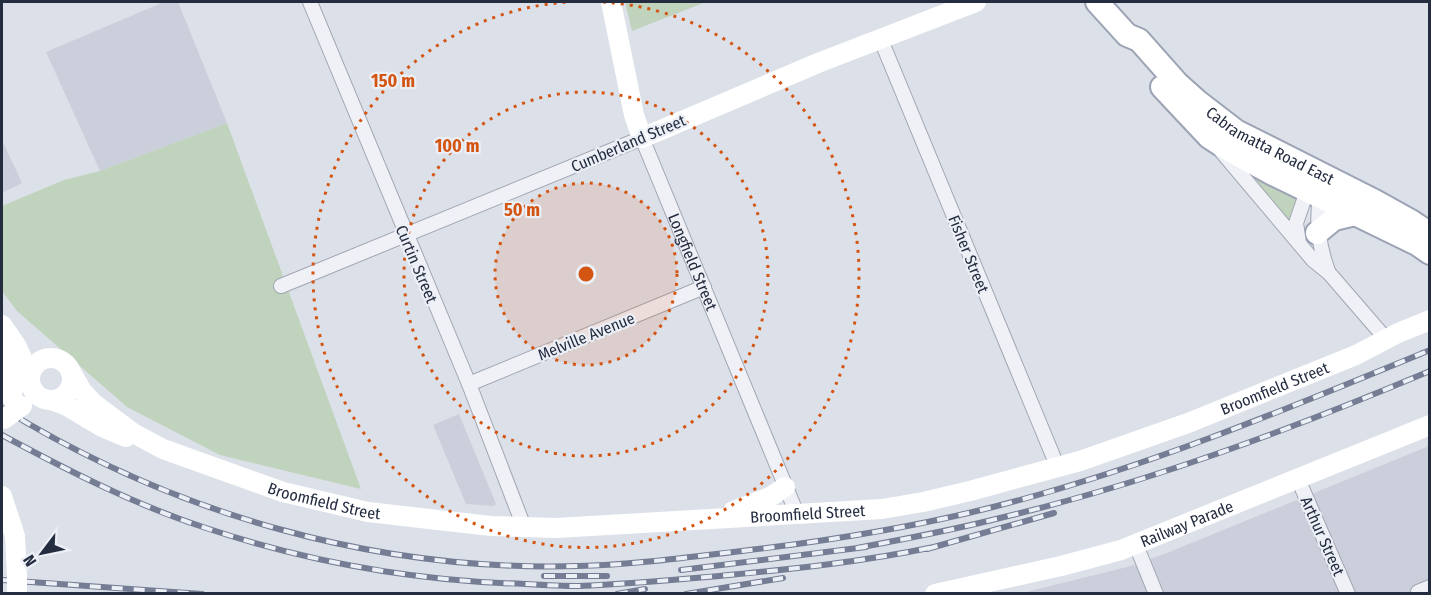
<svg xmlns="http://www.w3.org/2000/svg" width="1431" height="595" font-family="'Fira Sans Condensed',sans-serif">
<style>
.built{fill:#cacfdb}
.green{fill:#c0d3bd}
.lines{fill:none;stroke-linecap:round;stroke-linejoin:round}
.street-casing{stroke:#a1a6b2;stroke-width:16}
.primary-casing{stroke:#9ba3b5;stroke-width:26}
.street{stroke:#f0f1f6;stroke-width:14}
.secondary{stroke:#fff;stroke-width:20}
.primary{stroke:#fff;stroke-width:22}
.rail-casing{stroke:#747d93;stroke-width:6}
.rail{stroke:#eceff6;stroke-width:4;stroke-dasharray:11;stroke-linecap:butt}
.secondary-bridge{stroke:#fff;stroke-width:20}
.ring{fill:none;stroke:#d45411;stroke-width:3;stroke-dasharray:3 6}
.labels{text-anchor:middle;stroke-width:4.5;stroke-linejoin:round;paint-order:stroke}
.street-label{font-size:16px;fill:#242c40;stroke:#eceff6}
.centre{fill:#d45411;stroke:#eceff6;stroke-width:3}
.ring-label{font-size:18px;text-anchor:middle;font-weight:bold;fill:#d45411;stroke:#eceff6;stroke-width:4.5;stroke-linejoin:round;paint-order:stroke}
</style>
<rect width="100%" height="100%" fill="#dce0e8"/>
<!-- built -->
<path class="built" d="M164 2H178L227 123 100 171 46 52Z
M2 140 22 183 2 193Z
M459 414 496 504 494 506 466 504 433 425Z
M1429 446V593L1018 594 1131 566 1167 553Z"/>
<!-- green -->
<path class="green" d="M625 2H706L632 31Z
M227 123 361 489 220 455 127 407 17 311 2 291V206L64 180 100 171Z
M1235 162 1298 196 1288 222Z"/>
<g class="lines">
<defs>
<g id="street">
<path d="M310 2 469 384 524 527"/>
<path d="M881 40 1058 468"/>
<path d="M1221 151 1313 260 1329 273 1386 339"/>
<path d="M1320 197C1316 224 1319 246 1328 271"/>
<path d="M1299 243 1296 223 1307 191"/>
<path id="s1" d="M281 286 642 138 797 514"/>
<path d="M469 384 704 287"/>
<path d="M1298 479 1348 594"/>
<path d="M1136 545 1156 594"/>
<path d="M1418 592 1430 587"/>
</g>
<g id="primary">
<path id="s4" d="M1097 2 1127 35 1139 40 1178 84 1197 101 1236 131 1375 201 1411 221 1430 234"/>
<path d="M1162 87 1209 137 1229 150 1273 174 1417 244 1430 253"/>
<path d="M1317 233 1334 219 1355 214"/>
</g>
</defs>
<!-- street casing -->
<use href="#street" class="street-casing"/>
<!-- primary casing -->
<use href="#primary" class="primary-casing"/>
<!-- street -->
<use href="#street" class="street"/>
<!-- secondary -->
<g class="secondary">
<path d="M611 2 634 115 642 138 818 63 976 2"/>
<path d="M2 325 17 347 30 376"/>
<path d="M2 349 13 375 12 398"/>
<circle cx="51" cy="379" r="21"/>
<path id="s2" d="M71 372 82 391 93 403 133 433 163 449 283 492 368 512 491 526 556 528 882 509 923 502 970 491 1080 461 1188 423 1356 355 1398 333 1430 320"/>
<path d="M51 400 65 405 102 427 126 437"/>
<path d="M2 496 15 536 17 575"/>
<path d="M733 511 770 497 785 487"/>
<path id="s3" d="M935 594 1061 566 1121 550 1430 425"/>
</g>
<!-- primary -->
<use href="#primary" class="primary"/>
<defs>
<path id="rail" d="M2 408C174 514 376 572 578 566 633 565 688 557 742 551 827 541 910 528 993 507 1143 469 1287 409 1430 350
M2 435C67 470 133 504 203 527 307 562 416 581 526 584 543 585 561 586 579 586 626 584 672 580 719 576 793 569 861 562 934 547
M857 548C905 539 953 530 1000 518 1147 483 1290 430 1430 371
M927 549 1054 513
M681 570 866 547
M544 576H607
M2 580 202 594
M617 594 645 589
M686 594 783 578"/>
</defs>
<!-- rail casing -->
<use href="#rail" class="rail-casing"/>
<!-- rail -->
<use href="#rail" class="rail"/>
<!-- secondary-bridge -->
<path class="secondary-bridge" d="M4 419 22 406
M17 590V575"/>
</g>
<!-- distance rings -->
<circle cx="586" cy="274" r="91" fill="#d45411" fill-opacity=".12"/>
<g class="ring">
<circle cx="586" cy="274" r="91"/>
<circle cx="586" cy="274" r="182"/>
<path d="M603 2A273 273 0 1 1 569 2"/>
</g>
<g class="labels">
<!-- street labels -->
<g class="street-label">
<text transform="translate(628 143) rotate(-23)" y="6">Cumberland Street</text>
<text dy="6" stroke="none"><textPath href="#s4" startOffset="228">Cabramatta Road East</textPath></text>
<text transform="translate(969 254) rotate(68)" y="6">Fisher Street</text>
<text dy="6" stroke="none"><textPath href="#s1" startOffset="524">Longfield Street</textPath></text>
<text transform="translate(417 264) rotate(67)" y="6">Curtin Street</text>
<text transform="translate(586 336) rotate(-22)" y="6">Melville Avenue</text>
<text dy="6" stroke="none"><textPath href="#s2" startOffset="1264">Broomfield Street</textPath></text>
<text dy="6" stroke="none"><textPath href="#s2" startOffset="292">Broomfield Street</textPath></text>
<text dy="6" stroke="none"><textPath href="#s2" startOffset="778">Broomfield Street</textPath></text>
<text dy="6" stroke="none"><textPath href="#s3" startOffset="262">Railway Parade</textPath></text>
<text transform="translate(1323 536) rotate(66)" y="6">Arthur Street</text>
</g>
</g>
<circle cx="586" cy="274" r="9" class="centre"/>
<g class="ring-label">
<text x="393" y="87">150 m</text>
<text x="457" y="152">100 m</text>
<text x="522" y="216">50 m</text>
</g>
<!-- border -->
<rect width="1431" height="595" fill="none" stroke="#242c40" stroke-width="6"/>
<!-- north arrow -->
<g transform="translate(42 553) rotate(238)" stroke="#eceff6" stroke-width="4.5" paint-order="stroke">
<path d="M0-4.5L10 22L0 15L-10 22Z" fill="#242c40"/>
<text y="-9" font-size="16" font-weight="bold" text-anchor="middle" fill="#242c40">N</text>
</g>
</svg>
